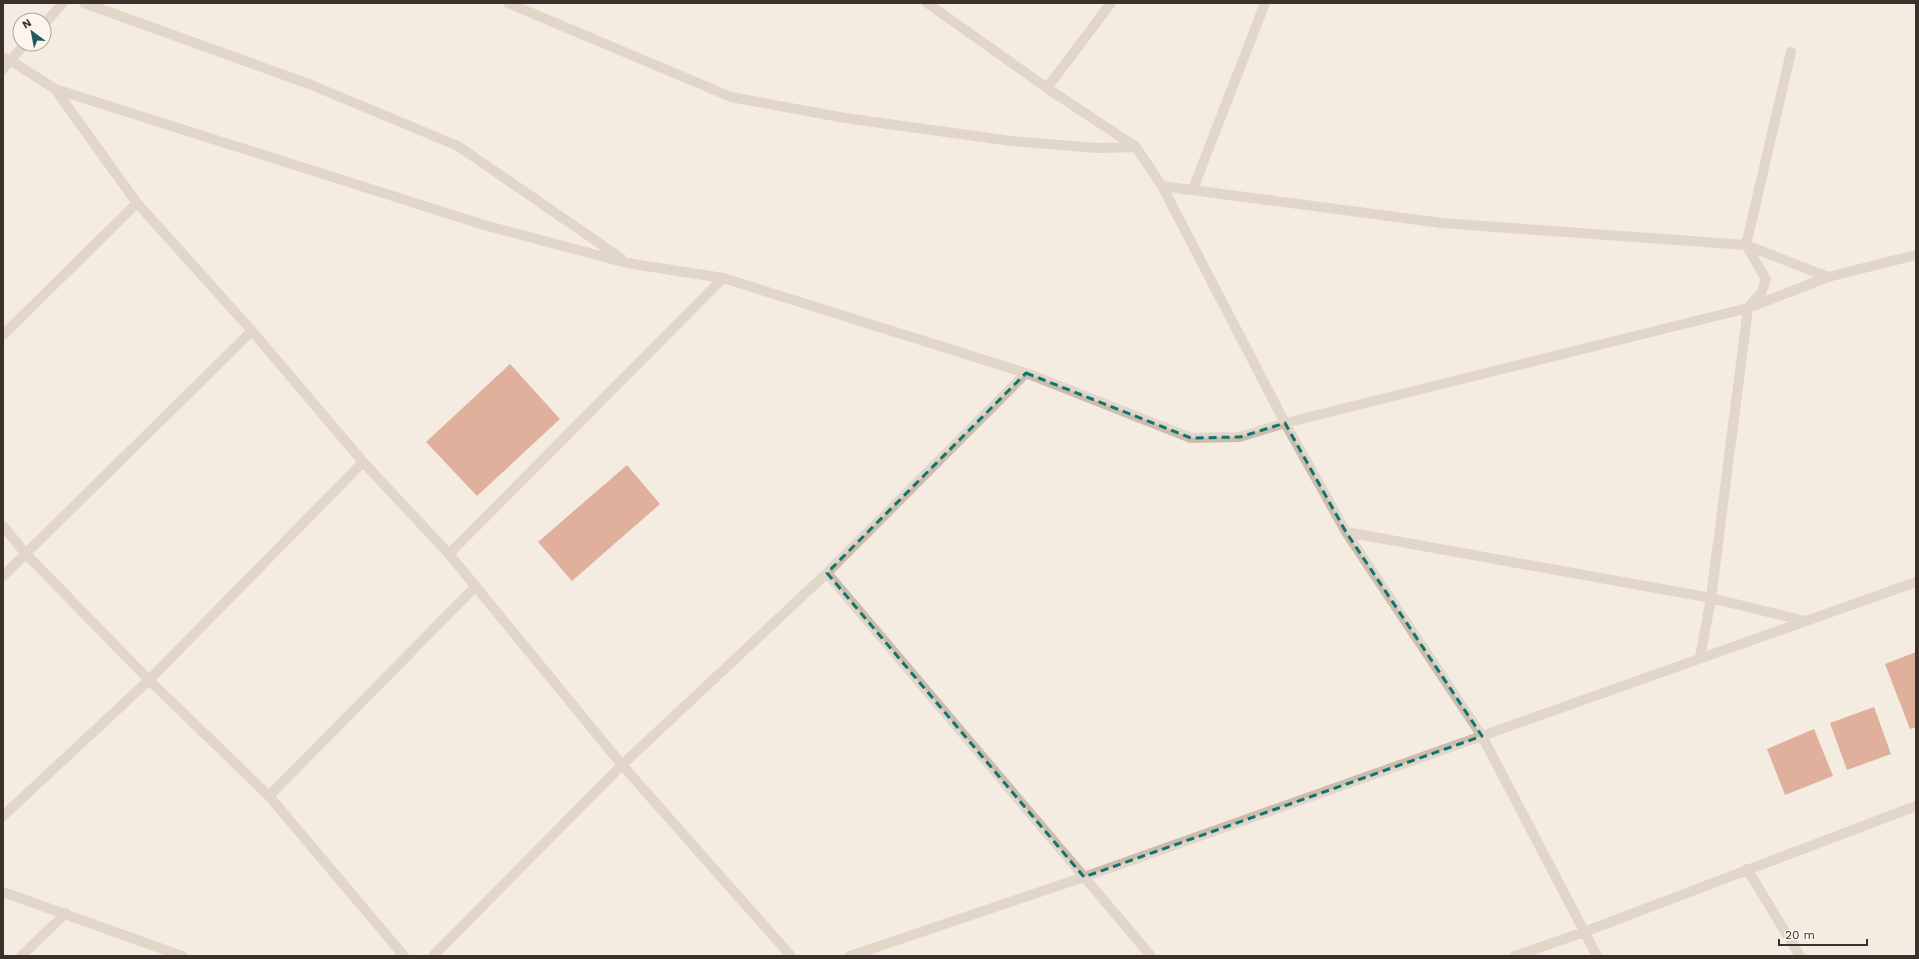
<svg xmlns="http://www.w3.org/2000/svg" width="1919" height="959" font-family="'Work Sans',sans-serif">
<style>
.building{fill:#c8694b}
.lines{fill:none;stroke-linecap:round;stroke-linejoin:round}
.minor{stroke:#cdbbac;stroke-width:10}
.marked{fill:none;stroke:#0f766e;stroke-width:3;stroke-dasharray:8 5;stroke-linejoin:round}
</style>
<rect width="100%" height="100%" fill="#f4ebe1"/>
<!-- building -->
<path class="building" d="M510 364 560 419 477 496 426 442Z
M627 465 660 504 572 581 538 542Z
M1916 652V727L1910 729 1885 664Z
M1874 707 1891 754 1847 770 1830 723Z
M1814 729 1833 776 1785 795 1767 749Z"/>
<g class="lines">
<!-- minor -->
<path class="minor" d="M84 3 309 84 458 146 621 258
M508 3 731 97 845 118 1011 141 1097 148 1136 147 1162 186 1441 223 1746 245 1828 277
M927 3 1047 88 1136 147
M44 24 63 3
M3 57 10 60 55 89 484 225 627 263 723 278 1026 373 1191 438 1240 437 1285 423 1748 308 1828 277 1916 255
M3 69 25 44
M1047 88 1111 3
M55 89 137 203 252 331 363 462 449 554 622 765 791 956
M1162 186 1285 423 1346 532 1482 736 1597 956
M1193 189 1265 3
M3 335 137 203
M3 526 26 554 149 680 269 796 404 956
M1346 532 1711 598 1805 621
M449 554 723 278
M827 573 1151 956
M3 576 252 331
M1700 658 1711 598 1748 308 1761 293 1766 279 1746 245 1791 52
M269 796 476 586
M3 816 149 680 363 462
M1747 869 1800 956
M3 892 182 956
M21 956 66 913
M433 956 622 765 827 573 1026 373
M850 956 1084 877 1916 582
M1515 956 1584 932 1916 806"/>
</g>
<!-- marked area -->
<path d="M0 0H1919V959H0ZM1026 373 1191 438 1240 437 1285 423 1346 532 1482 736 1084 877 827 573Z" fill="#f4ebe1" fill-opacity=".55" fill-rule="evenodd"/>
<path class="marked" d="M1026 373 1191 438 1240 437 1285 423 1346 532 1482 736 1084 877 827 573Z"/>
<!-- border -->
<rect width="1919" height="959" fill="none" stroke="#3b302b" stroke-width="8"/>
<!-- north arrow -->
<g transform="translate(32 32) rotate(328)"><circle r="19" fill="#fbf5ee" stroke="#aea6a0"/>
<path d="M0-3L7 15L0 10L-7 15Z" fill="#1f5a5e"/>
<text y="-6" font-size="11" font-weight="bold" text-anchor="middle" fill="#3b302b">N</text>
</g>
<!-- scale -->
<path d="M1779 939v6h88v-6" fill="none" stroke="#3b302b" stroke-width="2"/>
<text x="1785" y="939" font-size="12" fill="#3b302b" stroke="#fbf5ee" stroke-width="3" paint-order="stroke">20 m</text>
</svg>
